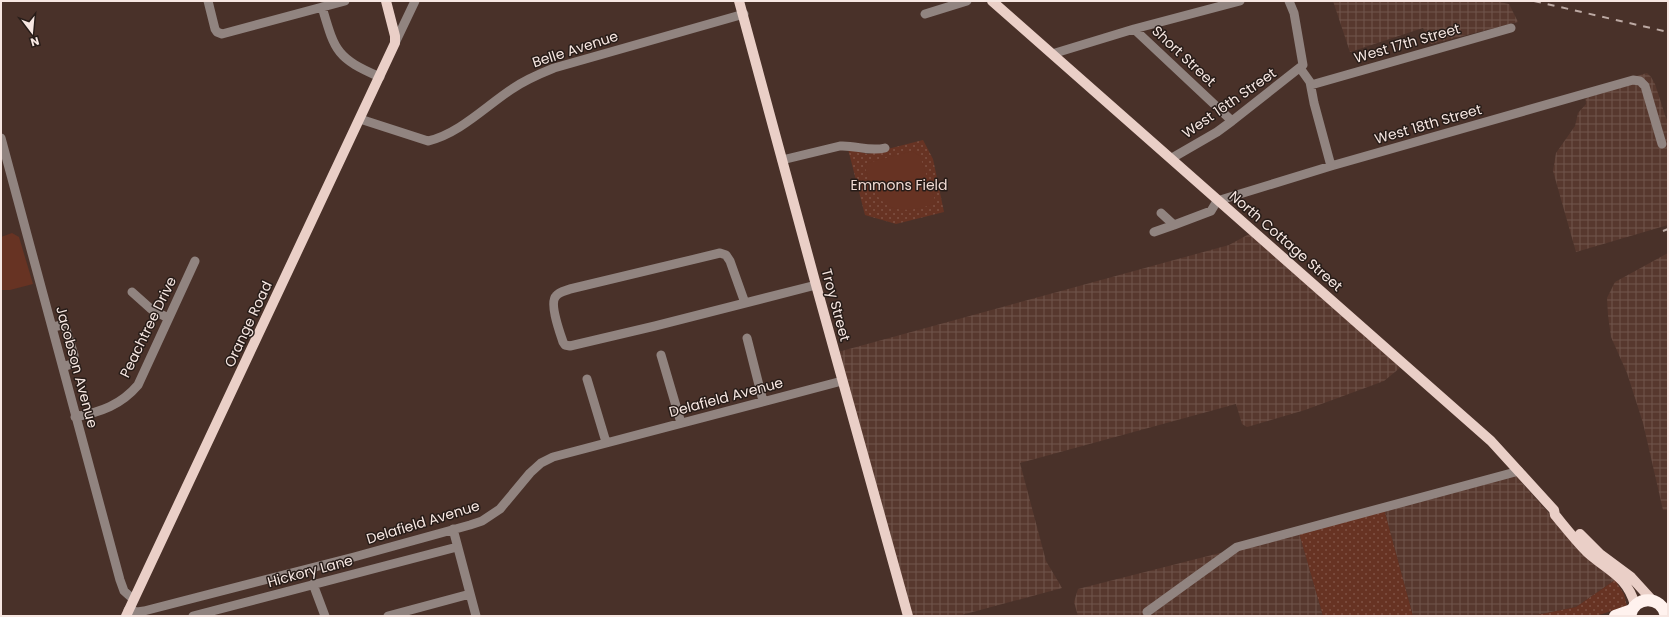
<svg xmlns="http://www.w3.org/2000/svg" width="1669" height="617" font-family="Poppins,sans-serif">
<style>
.industrial{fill:url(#industrial-grid)}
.grass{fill:url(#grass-dots)}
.pitch{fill:#673323}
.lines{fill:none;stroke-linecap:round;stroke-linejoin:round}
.minor{stroke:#918480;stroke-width:9}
.major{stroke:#eacfc7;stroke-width:10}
.highway{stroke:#fff2ee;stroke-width:12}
.rail{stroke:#bca9a3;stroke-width:2;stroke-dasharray:7 7;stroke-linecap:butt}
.labels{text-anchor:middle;stroke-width:3;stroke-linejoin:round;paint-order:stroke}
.street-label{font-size:14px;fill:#f7e7e2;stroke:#271c18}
.park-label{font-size:14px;fill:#f0dad3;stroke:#271c18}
</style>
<defs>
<pattern id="industrial-grid" width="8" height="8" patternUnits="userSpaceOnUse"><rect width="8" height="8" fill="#57382e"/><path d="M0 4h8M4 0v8" fill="none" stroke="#70554c"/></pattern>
<pattern id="grass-dots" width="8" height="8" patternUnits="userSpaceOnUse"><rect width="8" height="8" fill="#673323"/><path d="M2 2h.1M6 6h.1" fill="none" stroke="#7e5143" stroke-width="1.8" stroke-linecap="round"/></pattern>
</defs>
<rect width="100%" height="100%" fill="#493129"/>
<!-- industrial -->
<path class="industrial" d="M1333 1H1495L1509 4 1518 22 1431 44 1423 28 1350 52Z
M1647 73 1651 77 1655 84 1666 118 1668 121V225L1576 252 1553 171 1556 153 1575 126 1578 113 1586 104 1585 91Z
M1251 233 1401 367 1384 381 1305 410 1247 427 1242 424 1236 404 1020 463 1046 561 1062 588 958 616H912L838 352 1229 245Z
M1668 253V510H1663L1643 423 1627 373 1611 337 1608 315 1607 298 1615 282Z
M1515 475 1585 554 1598 567 1615 580 1576 607 1532 616H1413L1384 509Z
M1299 533 1323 616H1078L1074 602 1078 589Z"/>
<!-- grass -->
<path class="grass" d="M923 140 933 159 944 212 896 224 865 215 848 149 868 154Z
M1384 509 1413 616H1323L1299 533Z
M1615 580 1624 594 1627 606 1596 616H1532L1576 607Z"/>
<!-- pitch -->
<path class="pitch" d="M912 151 920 156 936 203C911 212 889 216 873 190 869 183 867 172 864 164Z
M12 233 19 237 33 284 10 290H1V237Z"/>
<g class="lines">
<!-- minor -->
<path class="minor" d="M208 1 215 29 217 32 222 34 345 1
M322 7C335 51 336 58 380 77
M925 14 967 1
M1134 29 1232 121
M395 43 415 1
M1052 54 1134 29 1240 1
M1300 68 1310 82 1314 103 1331 166
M1311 85 1511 28
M360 119 428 141C459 134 486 106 512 89 525 80 539 74 554 68L744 14
M1 138 120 580 124 591 133 599
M1172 158 1217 132 1232 121 1303 65 1294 13 1289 1
M782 160 840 146C856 145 869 152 885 148
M1161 213 1174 225 1211 211 1217 201 1331 166 1633 80 1640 81 1645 86 1662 144
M1154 232 1174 225
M132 292 151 309 168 318
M745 303 730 261 726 255 720 253 570 289C565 291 559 292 556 296 549 303 560 333 563 342L565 345 570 346 655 326 816 285
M53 327 62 325 65 326 74 355V363L63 367
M747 338 763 401
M661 355 681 423
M587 379 606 442
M75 417C101 412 121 405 138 385L195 261
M453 529 476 616
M313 584 325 616
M128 610 137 612 144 611 354 557 470 525 482 521 500 509 530 473 541 463 553 457 842 381
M1147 612 1237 547 1519 471
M193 616 457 547
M388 616 470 594"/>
<!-- major -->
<path class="major" d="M739 1 816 285 908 616
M992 1 1491 441 1554 510 1555 515C1565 527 1575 540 1586 551 1606 570 1627 575 1635 605
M1580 534 1600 554 1631 577 1652 600
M126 616 395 43V36L386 1"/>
<!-- highway -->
<path class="highway" d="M1615 616 1632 610
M1630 616C1634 595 1662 595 1666 616"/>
<!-- rail -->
<path class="rail" d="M1534 1 1668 32
M1663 231 1668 229"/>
</g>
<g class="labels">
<!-- street labels -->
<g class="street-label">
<text transform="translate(1407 43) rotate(-16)" y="5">West 17th Street</text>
<text transform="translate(575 49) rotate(-18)" y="5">Belle Avenue</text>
<text transform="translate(1184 56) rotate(43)" y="5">Short Street</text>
<text transform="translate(1229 103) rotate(-35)" y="5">West 16th Street</text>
<text transform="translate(1428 124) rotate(-16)" y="5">West 18th Street</text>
<text transform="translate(1286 241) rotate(41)" y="5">North Cottage Street</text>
<text transform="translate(836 305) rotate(75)" y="5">Troy Street</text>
<text transform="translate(248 324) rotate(-65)" y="5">Orange Road</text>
<text transform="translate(148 327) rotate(-64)" y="5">Peachtree Drive</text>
<text transform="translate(77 367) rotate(75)" y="5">Jacobson Avenue</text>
<text transform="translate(726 397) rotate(-15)" y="5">Delafield Avenue</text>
<text transform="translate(423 522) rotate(-17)" y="5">Delafield Avenue</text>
<text transform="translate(310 571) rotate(-15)" y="5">Hickory Lane</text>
</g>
<!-- park labels -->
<g class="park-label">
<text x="899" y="190">Emmons Field</text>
</g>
</g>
<!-- border -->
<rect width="1669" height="617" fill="none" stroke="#f7e7e2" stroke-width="4"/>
<!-- north arrow -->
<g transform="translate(32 32) rotate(164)" stroke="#271c18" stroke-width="3" paint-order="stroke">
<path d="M0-3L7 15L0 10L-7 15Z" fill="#f7e7e2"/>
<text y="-6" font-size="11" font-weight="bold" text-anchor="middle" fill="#f7e7e2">N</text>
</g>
</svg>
